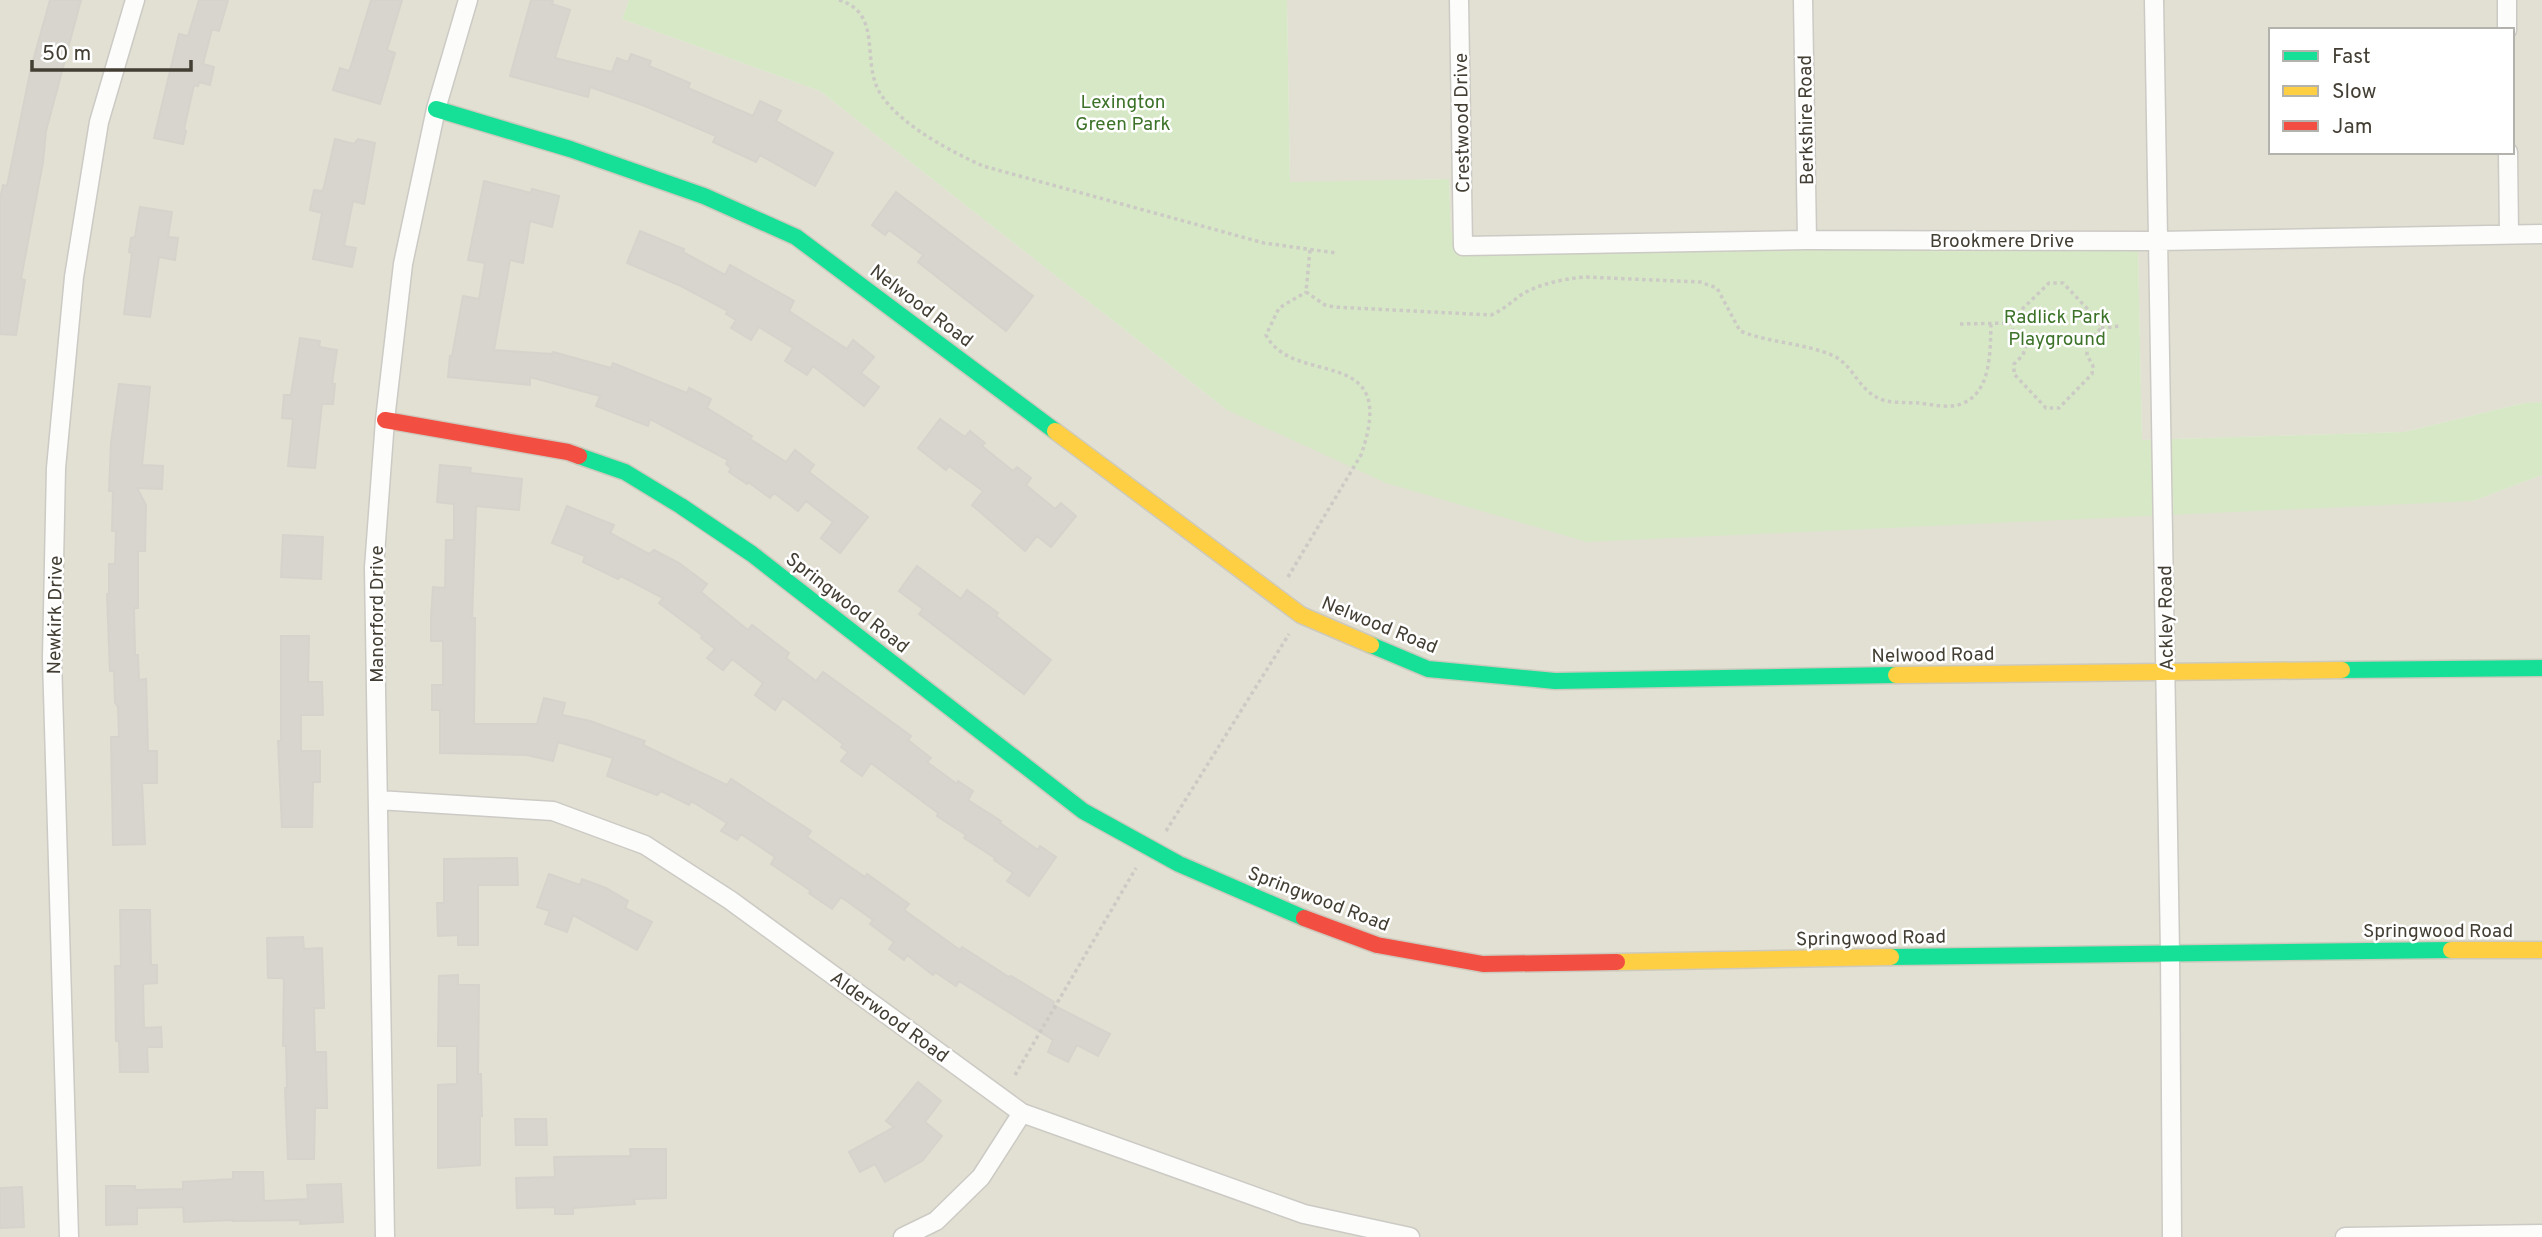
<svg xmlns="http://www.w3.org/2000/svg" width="2542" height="1237" font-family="Overpass,sans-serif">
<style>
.residential{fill:#e2dfd3;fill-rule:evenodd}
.green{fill:#d7e8c6}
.building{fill:#d7d5ce;stroke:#d6d3cc;stroke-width:2}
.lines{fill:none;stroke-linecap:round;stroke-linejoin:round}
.street-casing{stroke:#cccac4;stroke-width:21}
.fast-casing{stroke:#cdcabd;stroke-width:19}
.slow-casing{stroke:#cdcabd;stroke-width:19}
.jam-casing{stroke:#cdcabd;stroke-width:19}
.path{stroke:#cccac5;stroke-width:3.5;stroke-dasharray:3.5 3.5;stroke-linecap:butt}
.street{stroke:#fcfcfb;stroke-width:18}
.fast{stroke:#16e098;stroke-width:16}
.slow{stroke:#ffcf43;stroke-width:16}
.jam{stroke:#f24e42;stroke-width:16}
.labels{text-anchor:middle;stroke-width:5;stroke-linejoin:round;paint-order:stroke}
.park-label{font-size:19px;fill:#3d7229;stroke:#fff}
.street-label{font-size:19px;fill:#433e33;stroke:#fff}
</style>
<rect width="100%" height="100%" fill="#eeece6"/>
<!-- residential -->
<path class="residential" d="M0 0H629L622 19 820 91 1227 410 2473 501 2542 475V1237H0Z
M1287 0H2542V402L2524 403 2404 432 2142 440 2138 248 1466 252 1451 231 1449 179 1290 183ZM2271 30H2512V152H2271Z"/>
<!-- green -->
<path class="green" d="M629 0H1287L1290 182 1449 179 1451 231 1466 252 2138 248 2142 440 2404 432 2524 403 2542 402V475L2473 501 1587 542 1386 483 1227 410 820 91 622 19Z"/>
<!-- building -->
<path class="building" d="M50 0H81L46 131 43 162 21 279 25 280 16 335 0 334V199L3 185 7 186 31 68Z
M199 0H228L219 31 212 29 203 64 214 67 210 85 199 82 198 86 194 85 184 129 186 131 183 144 154 138 179 34 188 36Z
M371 0H402L387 50 395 53 380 104 333 90 340 68 349 71 351 66Z
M531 0H553L552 4 570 10 555 58 612 72 617 58 628 62 631 54 651 61 649 66 690 83 688 88 753 116 760 101 781 111 776 121 833 153 815 186 760 155 756 162 713 142 716 136 645 106 590 87 588 97 510 76Z
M335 139 354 144 358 139 375 143 364 204 353 201 344 246 356 248 352 267 313 259 322 213 310 210 314 190 323 191Z
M484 181 531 193 532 189 559 196 552 227 530 221 523 263 510 260 494 350 552 354 553 352 611 368 613 363 687 393 689 388 711 399 707 408 752 436 750 439 786 462 795 450 814 465 809 472 868 517 840 553 821 538 833 522 806 501 798 511 774 493 770 498 748 482 747 484 729 472 731 468 726 464 728 460 650 419 648 426 596 406 600 396 530 377V385L448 377 450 356H452L463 296 479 299 485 263 468 260Z
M896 192 1033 296 1006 331 918 262 923 255 889 230 885 235 872 225Z
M140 207 172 212 168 237 178 238 175 260 159 257 150 317 124 314 132 253 129 252 131 238 135 237Z
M640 231 684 249 683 252 725 275 730 265 794 301 789 311 847 349 853 340 874 357 861 373 879 387 864 406 813 366 807 375 785 361 793 348 759 327 751 340 731 328 736 320 726 314 728 311 681 286 627 263Z
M300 338 320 341 319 347 337 350 332 383 335 384 333 404H322L315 468 288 466 293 419 282 418 284 395H291Z
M119 384 150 387 142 465 163 466 162 489 137 488 146 505 145 551H138V608H134L135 655H138L139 680 146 679 148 751H157V783H142L145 844 113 845 111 737H119L118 707 115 703 114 671H110L107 594H109V564H115L116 531H112L113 491H109L111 443Z
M940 419 965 437 970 431 985 443 982 446 1013 471 1017 467 1031 478 1026 485 1055 509 1061 503 1076 516 1051 547 1037 536 1025 551 972 505 983 491 949 466 946 470 918 448Z
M440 465 471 468 470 473 522 479 519 510 476 506 472 618H475L474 724H537L544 698 565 703 562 715 590 721 645 741 643 745 727 785 731 779 811 831 807 837 865 877 867 874 909 904 904 910 960 950 962 947 1009 977 1011 976 1054 1002 1053 1005 1110 1034 1098 1056 1077 1045 1068 1062 1048 1052 1053 1040 959 981 956 986 935 972 933 975 907 955 904 960 889 949 894 942 870 924 873 920 841 897 832 909 809 893 811 891 771 864 775 857 741 834 737 840 721 831 727 823 691 801 689 805 661 791 657 795 607 776 613 758 558 742 553 761 527 755 440 753V710H432V685H443V641H431V617L433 587 445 588 446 540H454V504L437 502Z
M567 506 614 525 610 533 649 554 654 550 679 563 707 584 701 592 748 630 752 625 789 653 786 658 816 681 823 672 911 736 908 740 931 758 927 762 957 784 958 781 973 791 968 800 1001 821 1000 823 1038 850 1040 846 1056 857 1029 896 1007 881 1013 873 994 860 995 858 964 838 966 835 937 816 938 813 871 763 862 776 841 761 848 752 841 747 843 744 783 698 775 710 755 695 763 683 732 659 723 670 707 658 715 649 701 638 703 636 659 603 663 598 621 576 618 579 583 562 585 556 552 543Z
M283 535 323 537 321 579 281 577Z
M917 566 961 599 967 590 998 613 996 616 1051 660 1024 694 919 614 923 609 899 591Z
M281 636H309L308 682H322L323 715H301V751H320V782H313L312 827H282L278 741H281Z
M517 858 518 885H478V945H458V935L438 936 437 903H444V859Z
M549 874 580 885 582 879 606 888 628 901 625 908 652 922 637 950 573 915 567 932 545 924 550 911 537 907Z
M120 910H150L151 965H157V983L143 984 144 1028 161 1027 162 1047H147L148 1072H120L119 1041H116L115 966H121Z
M303 937 304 949 322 948 324 1008H314L315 1052H326L327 1108H315L314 1159H288L285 1088H287L286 1046H283L284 980 282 978H268L267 938Z
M458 975V985H479L478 1074H481L482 1116H480V1165L438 1168V1085L457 1084V1046H438L439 976Z
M918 1082 941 1101 925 1122 942 1136 922 1161 885 1182 875 1164 860 1172 849 1152 894 1127 886 1121Z
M515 1119H546L547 1145H516Z
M630 1149H666V1198L634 1199 635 1204 573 1208V1214H555V1207L517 1208 516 1178 555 1177 554 1157 631 1156Z
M233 1172H263L264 1201 308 1199 307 1185 341 1184 343 1222 300 1224V1220L233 1221V1220L184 1222 183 1207 137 1208V1224L106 1225V1186H135V1190L183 1189V1182L233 1179Z
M22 1187 24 1227 0 1228V1188Z"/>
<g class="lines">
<defs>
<path id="street" d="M1459 0 1463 246 1807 240 2158 241 2542 234
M1803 0 1807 240
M2154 0 2170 952 2172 1237
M2507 0V30
M2508 152 2509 234
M378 800 553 811 645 845 730 900 1022 1113 1304 1214 1410 1237
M69 1237 52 658 56 468 74 277 99 122 135 0
M385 1237 374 568 385 420 403 264 436 109 468 0
M903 1237 936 1221 981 1177 1022 1113
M2345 1237 2542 1234"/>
<path id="fast" d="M436 109 570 149 704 196 796 237 1055 431
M579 456 625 472 681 506 752 554 1083 811 1179 864 1304 918
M1371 645 1428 669 1555 681 1896 675
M2342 670 2542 668
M1891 957 2451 950"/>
<path id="slow" d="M1055 431 1301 615 1371 645
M1896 675 2342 670
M2451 950H2542
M1617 962 1891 957"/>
<path id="jam" d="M385 420 568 452 579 456
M1304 918 1377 945 1483 964 1617 962"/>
</defs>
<!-- street casing -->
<use href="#street" class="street-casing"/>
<!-- fast casing -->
<use href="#fast" class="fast-casing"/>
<!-- slow casing -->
<use href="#slow" class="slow-casing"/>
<!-- jam casing -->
<use href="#jam" class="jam-casing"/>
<!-- path -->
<path class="path" d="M839 0C885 14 859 64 882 96 902 126 952 152 983 166L1264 243 1336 253
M1310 250 1306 292 1325 305 1334 307 1491 315C1504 310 1513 300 1524 293 1543 283 1564 279 1585 277L1700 282 1717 288 1740 331C1770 343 1805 343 1834 356 1852 365 1858 387 1876 397 1887 404 1905 402 1918 403 1931 404 1948 409 1961 404 1992 393 1990 350 1991 324
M1960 324 2012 323V319L2049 283H2063L2099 321 2101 328 2087 345V355L2093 366 2092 374 2059 408H2046L2014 374V364L2023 355 2026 345 2012 329V323
M2101 328 2120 326
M1288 577 1361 455C1401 341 1294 389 1266 335L1279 308 1306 292
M1166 831 1289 634
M1015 1075 1136 868"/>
<!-- street -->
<use href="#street" class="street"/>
<!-- fast -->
<use href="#fast" class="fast"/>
<!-- slow -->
<use href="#slow" class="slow"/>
<!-- jam -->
<use href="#jam" class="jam"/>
</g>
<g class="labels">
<!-- park labels -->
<g class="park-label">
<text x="1123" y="108">Lexington<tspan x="1123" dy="22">Green Park</tspan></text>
<text x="2057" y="323">Radlick Park<tspan x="2057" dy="22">Playground</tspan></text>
</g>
<!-- street labels -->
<g class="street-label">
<text transform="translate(1805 120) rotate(-91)" y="7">Berkshire Road</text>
<text transform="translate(1461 123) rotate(-91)" y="7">Crestwood Drive</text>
<text x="2002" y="247">Brookmere Drive</text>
<text transform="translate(922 305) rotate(37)" y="7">Nelwood Road</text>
<text transform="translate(848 602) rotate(38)" y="7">Springwood Road</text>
<text transform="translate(376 614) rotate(-90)" y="7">Manorford Drive</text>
<text transform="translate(54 615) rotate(-89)" y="7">Newkirk Drive</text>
<text transform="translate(2165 618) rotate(-91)" y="7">Ackley Road</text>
<text transform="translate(1380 624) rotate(22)" y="7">Nelwood Road</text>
<text transform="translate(1933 654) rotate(-1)" y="7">Nelwood Road</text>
<text transform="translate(1319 898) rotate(21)" y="7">Springwood Road</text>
<text x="2438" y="937">Springwood Road</text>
<text transform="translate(1871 937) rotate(-1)" y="7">Springwood Road</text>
<text transform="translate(890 1016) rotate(36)" y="7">Alderwood Road</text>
</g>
</g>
<!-- legend -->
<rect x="2269" y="28" width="245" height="126" fill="#ffffff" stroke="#b4b2ad" stroke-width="2"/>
<rect x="2283" y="51" width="35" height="10" fill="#16e098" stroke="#b4b2ad" stroke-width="2"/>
<text x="2332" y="63" font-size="21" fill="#433e33">Fast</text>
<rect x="2283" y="86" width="35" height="10" fill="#ffcf43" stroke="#b4b2ad" stroke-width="2"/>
<text x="2332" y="98" font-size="21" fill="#433e33">Slow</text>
<rect x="2283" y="121" width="35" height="10" fill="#f24e42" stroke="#b4b2ad" stroke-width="2"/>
<text x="2332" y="133" font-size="21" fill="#433e33">Jam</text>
<!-- scale -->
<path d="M32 60v10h159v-10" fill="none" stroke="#433e33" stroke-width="3.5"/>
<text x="42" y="60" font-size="21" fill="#433e33" stroke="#ffffff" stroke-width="5" paint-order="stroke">50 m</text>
</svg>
